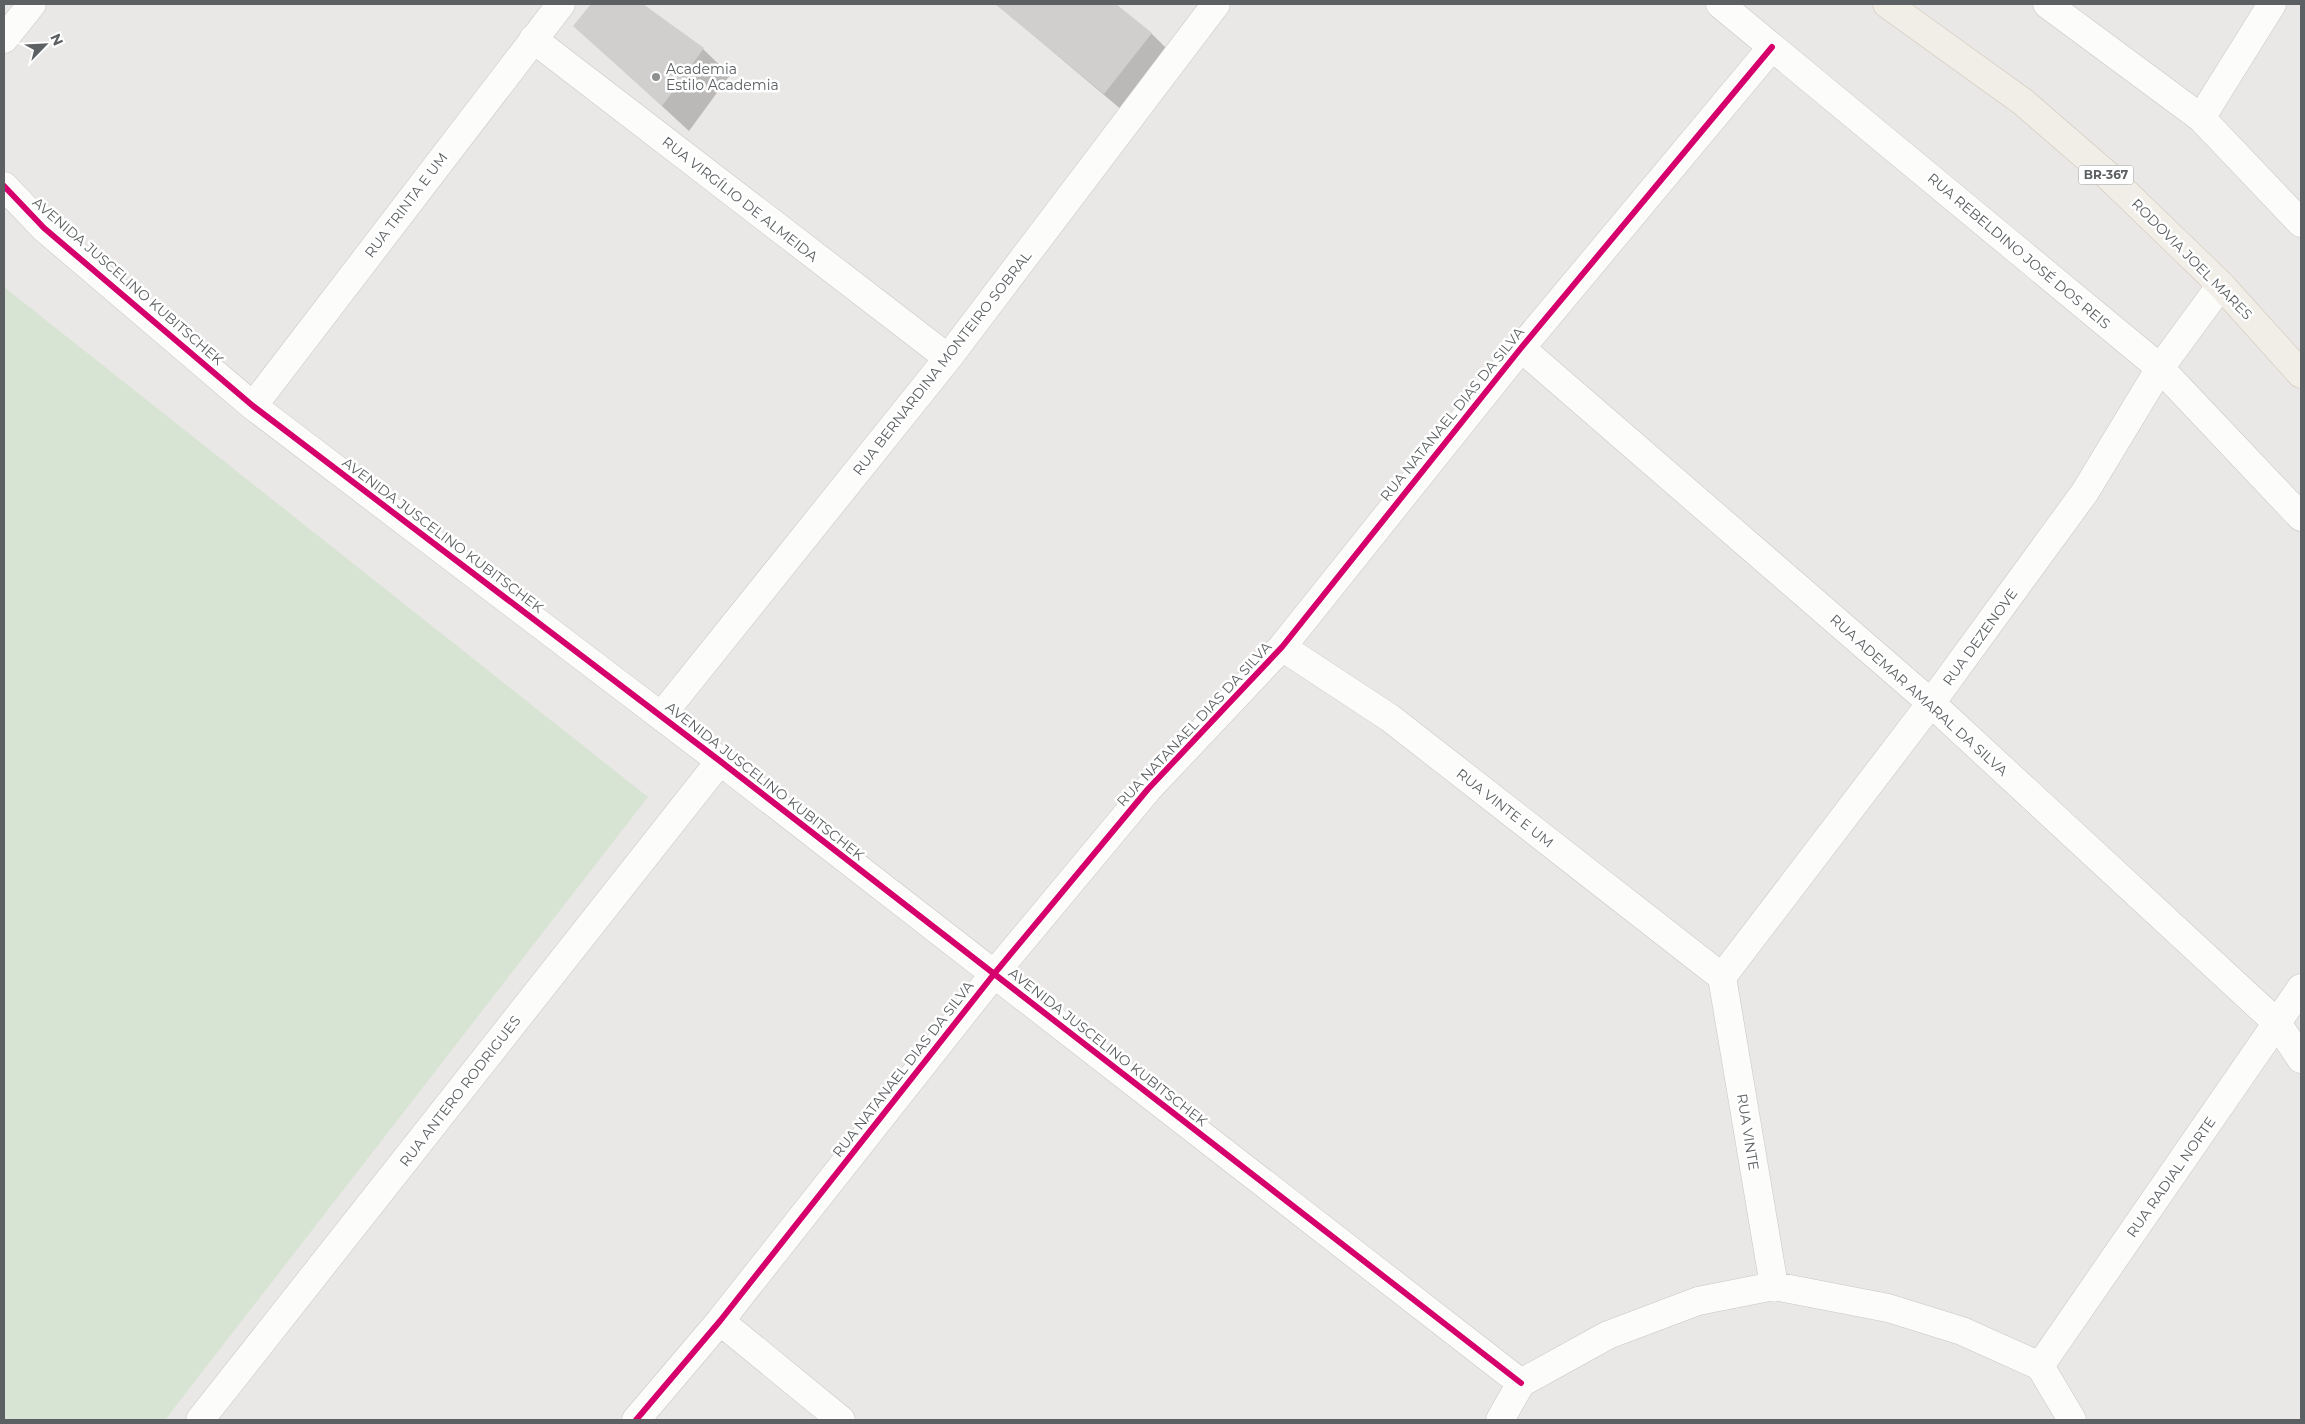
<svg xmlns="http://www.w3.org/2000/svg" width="2305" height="1424" font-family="Montserrat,sans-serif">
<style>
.green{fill:#d7e4d3}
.shadow{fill:#0003}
.building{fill:#d1cfce}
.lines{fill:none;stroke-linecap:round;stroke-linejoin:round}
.minor-casing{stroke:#c7c6c5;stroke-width:29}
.primary-casing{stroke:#cfc4b7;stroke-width:29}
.minor{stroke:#fcfcfb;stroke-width:28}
.primary{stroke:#f1eee8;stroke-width:28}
.cycleway-casing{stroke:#fff;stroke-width:9}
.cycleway{stroke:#d6006c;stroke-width:6}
.poi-dot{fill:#8e9090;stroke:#fff;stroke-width:2}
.labels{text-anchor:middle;stroke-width:5;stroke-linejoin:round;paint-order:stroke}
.shield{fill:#fff;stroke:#8d9091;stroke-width:1}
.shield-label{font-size:12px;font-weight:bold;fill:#5c6062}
.poi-label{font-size:14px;fill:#5c6062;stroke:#fff;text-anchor:start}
.street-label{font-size:14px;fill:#5c6062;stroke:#fff}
</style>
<rect width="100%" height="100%" fill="#eae8e6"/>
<!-- green -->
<path class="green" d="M4 287 648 797 165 1420H4Z"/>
<!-- shadow -->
<path class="shadow" d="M592 4H641L703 49 730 75 689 131 575 26Z
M996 4H1114L1152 34 1169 51 1123 111Z"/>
<!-- building -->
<path class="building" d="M591 4H643L704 48 662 106 573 26Z
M995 4H1116L1152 33 1104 94Z"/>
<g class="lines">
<defs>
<path id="minor" d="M1720 4 2160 368 2301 517
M2047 4 2201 118 2301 223
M4 39 32 4
M533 39 948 358
M2201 118 2272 4
M4 186 44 228 253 406 720 761 1521 1383
M1521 348 1931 703 2277 1023 2301 1059
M253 406 561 4
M1282 647 1390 718 1722 977
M661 716 948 358 1216 4
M1722 977 1931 703 2085 492 2160 368 2221 285
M1722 977 1774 1286
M720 1321 841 1420
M2040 1366 2301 988
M200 1420 720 761
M636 1420 720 1321 994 974 1148 789 1282 647 1521 348 1772 47
M1500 1420 1521 1383 1608 1335 1698 1301 1774 1286 1888 1308 1962 1331 2040 1366 2072 1420"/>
<path id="primary" d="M1887 4 2023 102 2105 173 2221 285 2301 374"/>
</defs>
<!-- minor casing -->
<use href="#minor" class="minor-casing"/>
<!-- primary casing -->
<use href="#primary" class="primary-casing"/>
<!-- minor -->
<use href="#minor" class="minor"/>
<!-- primary -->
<use href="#primary" class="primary"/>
<defs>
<path id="cycleway" d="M4 186 44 228 253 406 720 761 1521 1383
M636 1420 720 1321 994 974 1148 789 1282 647 1521 348 1772 47"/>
</defs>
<!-- cycleway casing -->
<use href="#cycleway" class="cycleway-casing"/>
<!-- cycleway -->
<use href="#cycleway" class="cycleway"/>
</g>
<!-- markers -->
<circle class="poi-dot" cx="656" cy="77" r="5"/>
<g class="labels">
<!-- shield labels -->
<rect class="shield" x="2078.5" y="165.5" width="55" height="19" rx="4"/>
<g class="shield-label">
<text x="2106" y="179">BR-367</text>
</g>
<!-- poi labels -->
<g class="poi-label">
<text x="666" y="74">Academia<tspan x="666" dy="16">Estilo Academia</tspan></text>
</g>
<!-- street labels -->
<g class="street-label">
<text transform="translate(740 199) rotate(38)" y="5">RUA VIRGÍLIO DE ALMEIDA</text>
<text transform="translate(406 205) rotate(-53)" y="5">RUA TRINTA E UM</text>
<text transform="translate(2019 251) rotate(40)" y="5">RUA REBELDINO JOSÉ DOS REIS</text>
<text transform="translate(2192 259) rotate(45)" y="5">RODOVIA JOEL MARES</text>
<text transform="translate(128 281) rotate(41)" y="5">AVENIDA JUSCELINO KUBITSCHEK</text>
<text transform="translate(942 363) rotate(-52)" y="5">RUA BERNARDINA MONTEIRO SOBRAL</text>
<text transform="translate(1452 414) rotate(-51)" y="5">RUA NATANAEL DIAS DA SILVA</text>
<text transform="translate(443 535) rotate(37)" y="5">AVENIDA JUSCELINO KUBITSCHEK</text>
<text transform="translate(1980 637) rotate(-54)" y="5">RUA DEZENOVE</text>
<text transform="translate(1919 695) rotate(42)" y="5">RUA ADEMAR AMARAL DA SILVA</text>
<text transform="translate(1194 724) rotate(-47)" y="5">RUA NATANAEL DIAS DA SILVA</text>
<text transform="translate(765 781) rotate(38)" y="5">AVENIDA JUSCELINO KUBITSCHEK</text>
<text transform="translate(1505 808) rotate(38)" y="5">RUA VINTE E UM</text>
<text transform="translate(1108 1047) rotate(38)" y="5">AVENIDA JUSCELINO KUBITSCHEK</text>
<text transform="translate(903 1069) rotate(-52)" y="5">RUA NATANAEL DIAS DA SILVA</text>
<text transform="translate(460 1091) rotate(-52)" y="5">RUA ANTERO RODRIGUES</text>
<text transform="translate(1748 1132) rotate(81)" y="5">RUA VINTE</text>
<text transform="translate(2171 1177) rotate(-55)" y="5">RUA RADIAL NORTE</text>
</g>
</g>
<!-- border -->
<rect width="2305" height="1424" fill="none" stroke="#5c6062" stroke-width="10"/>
<!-- north arrow -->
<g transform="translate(45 45) rotate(66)" stroke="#ffffff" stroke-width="4" paint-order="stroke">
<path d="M0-4L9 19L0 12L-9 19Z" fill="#5c6062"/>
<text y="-8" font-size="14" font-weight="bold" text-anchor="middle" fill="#5c6062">N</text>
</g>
</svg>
